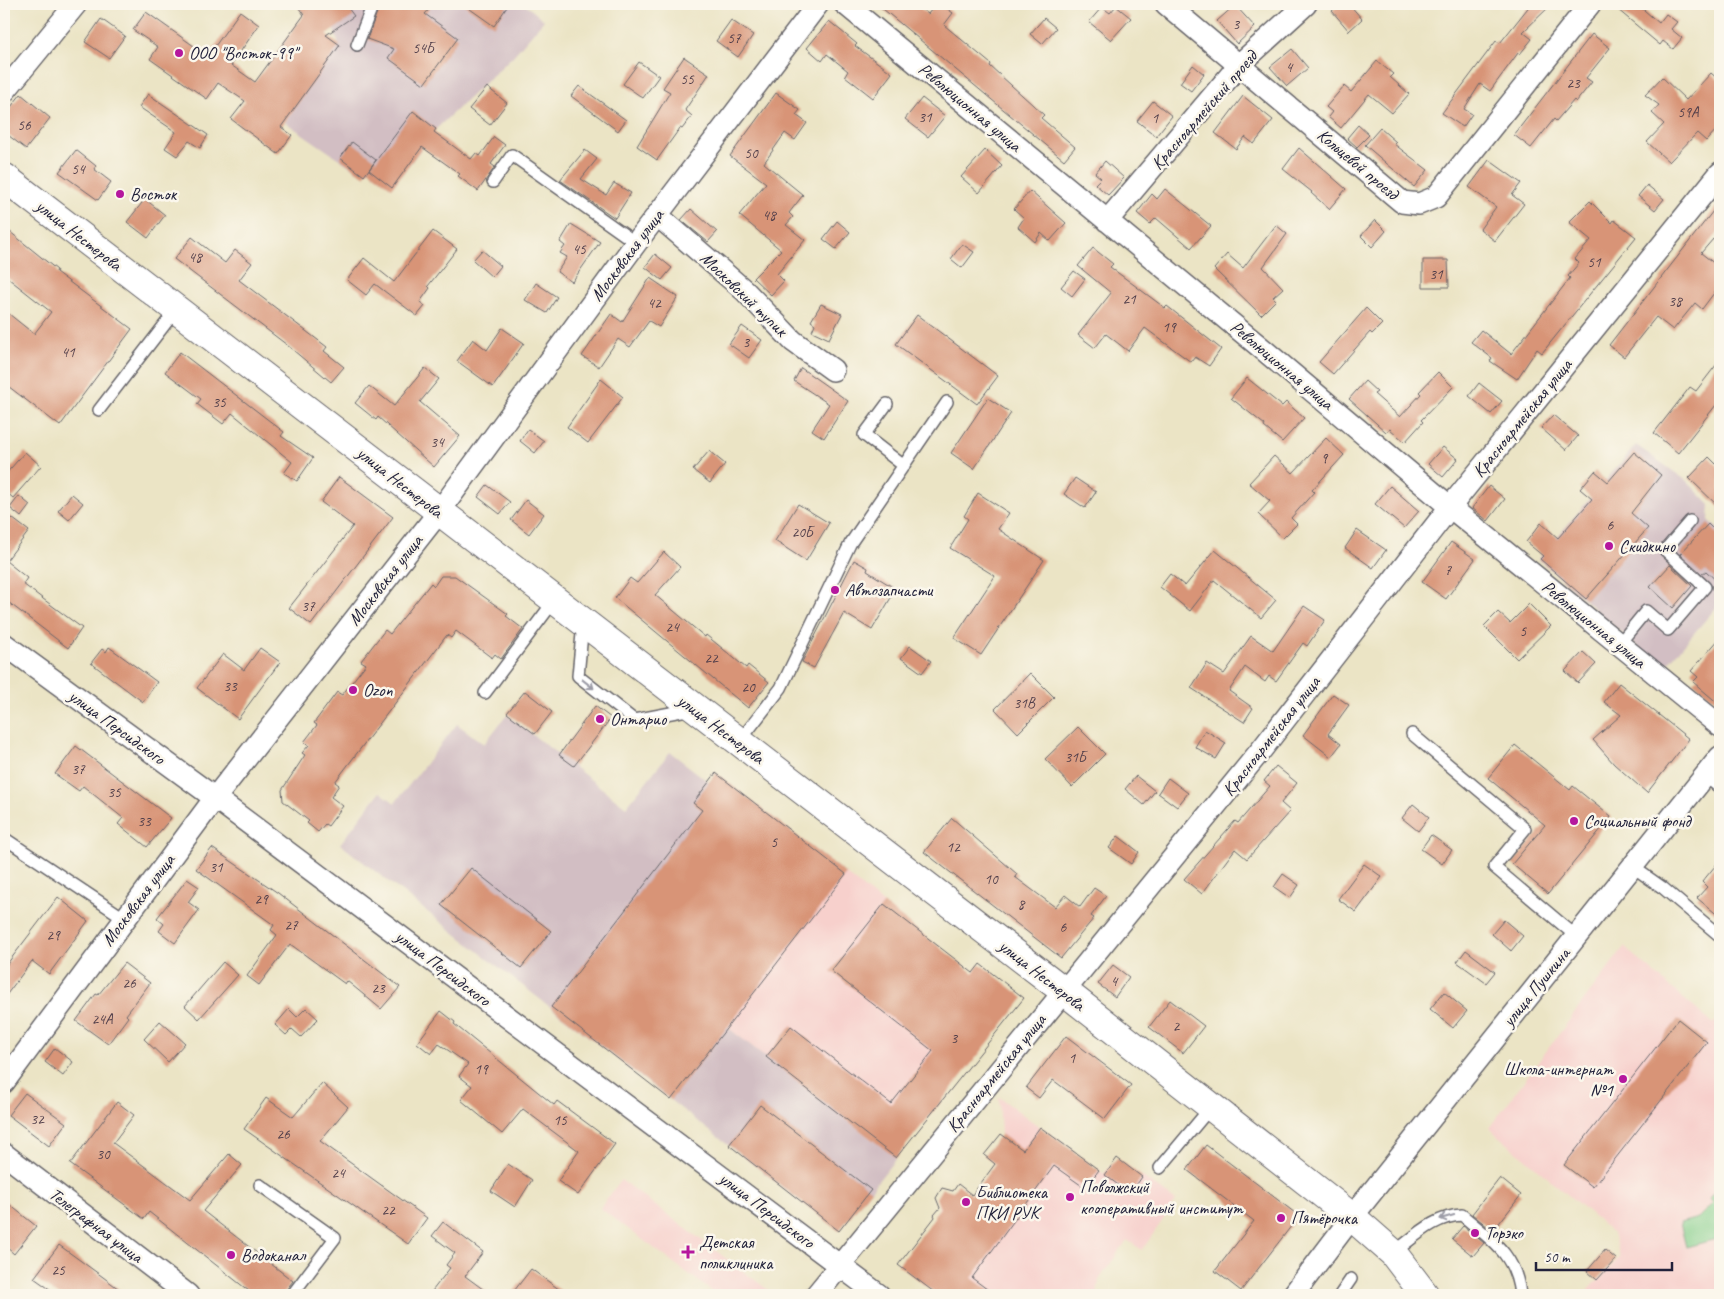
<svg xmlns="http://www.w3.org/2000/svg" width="1724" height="1299" font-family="Caveat,sans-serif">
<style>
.built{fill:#f7d0cc}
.industrial{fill:#d2bec3}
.green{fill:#84ce8a;stroke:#537862}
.building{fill:#d89477}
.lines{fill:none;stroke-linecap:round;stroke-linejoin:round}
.lane-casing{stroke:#68666b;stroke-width:14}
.street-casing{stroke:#68666b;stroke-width:24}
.secondary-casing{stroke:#68666b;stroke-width:30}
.lane{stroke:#fff;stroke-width:11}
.street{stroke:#fff;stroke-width:21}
.secondary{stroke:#fff;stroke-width:28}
.oneway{stroke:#9c9ca7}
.poi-dot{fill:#b5179e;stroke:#fbf7ec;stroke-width:2}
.labels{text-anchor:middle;stroke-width:5;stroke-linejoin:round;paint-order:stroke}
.number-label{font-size:15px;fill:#503e4a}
.poi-label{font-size:18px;fill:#22223b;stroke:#fbf7ec;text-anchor:start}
.street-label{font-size:18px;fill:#22223b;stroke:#fbf7ec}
</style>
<rect width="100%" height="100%" fill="#fbf7ec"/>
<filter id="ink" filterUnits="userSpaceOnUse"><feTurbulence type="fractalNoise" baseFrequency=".02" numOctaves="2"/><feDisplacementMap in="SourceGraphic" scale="10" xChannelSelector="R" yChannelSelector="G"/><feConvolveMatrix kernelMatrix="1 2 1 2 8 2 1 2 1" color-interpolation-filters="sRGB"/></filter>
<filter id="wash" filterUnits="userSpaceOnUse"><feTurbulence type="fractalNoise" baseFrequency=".0096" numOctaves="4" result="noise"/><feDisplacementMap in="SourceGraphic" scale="20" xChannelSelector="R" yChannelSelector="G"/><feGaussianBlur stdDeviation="1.12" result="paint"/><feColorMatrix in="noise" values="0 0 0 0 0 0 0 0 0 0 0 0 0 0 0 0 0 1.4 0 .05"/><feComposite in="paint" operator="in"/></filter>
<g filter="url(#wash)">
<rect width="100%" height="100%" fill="#ebe4c5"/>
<!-- built -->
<path class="built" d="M846 874 972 973 980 964 1024 998 896 1158 727 1027Z
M1624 947 1713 1024 1720 1015V1295H1584L1620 1257 1613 1233 1489 1128Z
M999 1097 1104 1174 1117 1158 1176 1201 1142 1250 1127 1240 1099 1280 1097 1295H938L898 1265 924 1232 936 1240 938 1220 934 1215 939 1208 936 1198 942 1188 953 1191 958 1184 965 1189 967 1201 995 1164 984 1155 1001 1134Z
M621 1180 775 1295H717L600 1208Z"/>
<!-- industrial -->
<path class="industrial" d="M316 4H524L544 20 513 56 436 129 392 188 369 170 364 176 285 122 339 45 334 30Z
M1636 445 1687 481 1710 505 1709 520 1720 531V603L1663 669 1538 559Z
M507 715 626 807 670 752 709 782 716 773 846 874 727 1027 896 1158 839 1231 340 844 380 792 395 803 457 724 484 744Z"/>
<!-- green -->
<path class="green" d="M1720 1186V1238L1686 1247 1680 1223 1698 1218 1713 1203 1709 1198Z"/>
<g id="blocks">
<!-- building -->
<path class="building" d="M296 4H345L354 16 326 35 340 45 281 127 292 135 278 154 231 119 245 101 218 83 207 99 150 59 158 47 133 30 146 12 208 56 240 11 259 25 231 65 255 82 304 15Z
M380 4H434L425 14 458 38 424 84 388 58 394 49 367 39Z
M463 4H509L494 26Z
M877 4H915L928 14 936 4H941L953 13 944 25 991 64 990 66 1044 115 1041 118 1075 147 1064 160Z
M1339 4H1349L1362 19 1349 31 1332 11Z
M1531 4H1552L1523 32 1532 39 1520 54 1518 53 1490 91 1480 84 1464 109 1472 114 1463 127 1442 113 1496 41 1500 43Z
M1611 4H1637L1659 23 1666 14 1677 22 1671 29 1682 38 1673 49 1663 41 1660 45Z
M1235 5 1255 27 1237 44 1217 21Z
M1116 6 1131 18 1111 40 1089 22 1102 7 1110 13Z
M1044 18 1056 28 1042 44 1030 34Z
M101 19 125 36 109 58 85 42Z
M731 20 753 35 738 57 716 41Z
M829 21 857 44 855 46 892 73 873 98 845 76 848 71 827 54 822 61 807 48Z
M1592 34 1610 48 1586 78 1592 82 1576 102 1574 100 1556 121 1554 119 1531 148 1514 135Z
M1292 49 1308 68 1287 86 1270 67Z
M684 57 709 74 685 110 692 116 682 129 680 128 657 160 637 146 670 92 663 88Z
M1377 61 1393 74 1390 77 1409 94 1392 113 1369 94 1341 128 1328 117 1332 112 1326 107 1344 86 1351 92Z
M639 62 659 76 643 98 623 84Z
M1193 65 1204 74 1191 91 1180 83Z
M1711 73 1720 81V126L1706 141 1697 133 1669 162 1647 142 1664 124 1652 113 1659 105 1645 95 1662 77 1686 100Z
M579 86 626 120 618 131 571 96Z
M487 87 507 103 490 125 469 109Z
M776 93 800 110 796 115 807 123 795 140 785 133 764 163 803 195 789 213 793 217 786 225 805 240 777 274 784 281 771 295 753 278 781 250 739 215 766 183 730 156Z
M21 94 50 118 26 149 4 132V116Z
M148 94 208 135 200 148 189 141 177 156 165 148 176 132 139 107Z
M1243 96 1273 120 1254 144 1245 137 1236 149 1215 133Z
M922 98 945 116 928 137 905 119Z
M1153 101 1172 116 1156 136 1137 121Z
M413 111 436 129 434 132 471 159 476 153 480 156 494 137 505 145 491 164 495 167 478 191 458 176 460 174 422 147 392 188 369 170Z
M1358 125 1369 135 1357 147 1347 138Z
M1380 128 1396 142 1394 144 1428 170 1414 187 1365 145Z
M352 142 376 160 364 176 340 158Z
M1299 148 1346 189 1329 209 1311 193 1312 192 1283 169Z
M76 150 96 166 94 169 111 182 98 200 59 172Z
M585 150 597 159 581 179 606 195 614 183 631 193 615 218 560 180Z
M985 150 1002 166 979 193 961 177Z
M1489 160 1521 183 1512 195 1524 204 1495 241 1480 229 1496 207 1469 187Z
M1105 161 1124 178 1108 195 1095 184 1101 178 1095 173Z
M1647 185 1664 199 1655 210 1638 196Z
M1165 189 1211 226 1191 248 1156 218 1150 224 1137 213 1152 194 1157 199Z
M1030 191 1066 223 1050 241 1041 233 1035 242 1018 227 1024 218 1014 209Z
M145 199 165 215 148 238 127 222Z
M1590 201 1612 223 1614 220 1636 237 1542 353 1537 349 1517 379 1490 361 1492 358 1471 342 1481 330 1511 354 1570 278 1568 276 1579 263 1575 259 1591 240 1569 222Z
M1720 202V231L1701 253 1720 268V285L1702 309 1695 303 1673 330 1656 317 1624 357 1609 345Z
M691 209 717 232 708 242 681 220Z
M1375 220 1386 231 1372 247 1361 236Z
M837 221 850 232 836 249 823 239Z
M571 224 600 242 572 282 557 272 567 257 560 253 565 246 560 242Z
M1276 225 1287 234 1263 267 1283 288 1273 297 1276 300 1261 315 1214 269 1227 254 1243 268Z
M4 227 57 270 56 272 132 329 60 426 4 383V310L34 334 51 312 4 275Z
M433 231 457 249 428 286 430 288 420 302 425 306 417 316 375 284 366 295 347 280 364 258 394 282Z
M192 237 225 263 235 250 252 263 239 280 327 347 324 351 344 367 331 382 287 345 174 259Z
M962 244 974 252 962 268 951 259Z
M1093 248 1113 264 1110 267 1165 308 1167 306 1221 349 1209 366 1195 357 1191 362 1145 328 1128 351 1106 334 1095 348 1078 335 1111 293 1078 266Z
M482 250 501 266 492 277 473 260Z
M655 254 672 268 662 280 645 267Z
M1423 260H1448L1449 287H1423Z
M1074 271 1085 279 1072 296 1061 287Z
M650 278 678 297 659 327 649 321 630 347 618 339 599 367 582 356 611 314 622 322Z
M536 283 557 297 547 313 525 300Z
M821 304 842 314 829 339 812 331 815 324 811 321Z
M1366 308 1382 324 1372 334 1370 332 1333 374 1319 362Z
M917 315 998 376 977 404 896 344Z
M742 326 762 340 749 358 729 344Z
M502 328 524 343 493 387 457 361 473 339 487 350Z
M180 352 284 432 281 436 313 458 297 481 284 473 292 462 232 413 223 424 197 404 201 399 165 372Z
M1720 360V400L1678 453 1654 433 1690 387 1696 391Z
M425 368 439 379 420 402 460 436 434 467 378 417 376 420 355 403 369 386 394 406Z
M801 368 848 401 824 438 812 430 829 404 794 381Z
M1438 372 1453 387 1421 420 1423 422 1405 442 1390 429 1386 432 1349 399 1365 381 1377 392 1374 394 1400 417 1421 394 1419 392Z
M1247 378 1282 406 1286 402 1304 418 1282 442 1264 427 1265 425 1231 398Z
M601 379 623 397 588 443 567 427Z
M1479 383 1502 401 1491 414 1469 396Z
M988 398 1011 413 974 469 951 453Z
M1553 415 1578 436 1566 450 1541 428Z
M528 429 544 441 535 453 520 441Z
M1326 438 1344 455 1312 490 1314 492 1291 518 1297 524 1283 538 1258 514 1270 501 1249 483 1274 456 1293 473Z
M1443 447 1458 459 1443 477 1428 464Z
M709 451 725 464 710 483 693 470Z
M25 452 41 466 13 498 4 490V476Z
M1634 452 1661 475 1631 513 1648 528 1586 599 1540 559 1543 556 1526 542 1541 523 1558 538 1592 499 1580 489 1595 471 1608 482Z
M1709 457 1720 468V508L1689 478Z
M339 477 393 517 311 625 289 608 353 526 321 502Z
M1075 478 1096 492 1085 508 1064 494Z
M487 485 510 502 500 514 478 497Z
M1390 486 1419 511 1404 528 1375 504Z
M1489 486 1505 499 1488 521 1472 508Z
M978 493 1009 513 998 529 1044 560 981 655 954 638 995 576 950 548 968 519 964 516Z
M72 494 83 503 69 520 58 511Z
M19 496 30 505 21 517 10 508Z
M526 500 544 514 529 534 511 520Z
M798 504 829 523 806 561 775 541Z
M4 512 29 531 6 561 27 578 23 584 82 628 68 648 4 599Z
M1708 524 1720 536V584L1706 571 1702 574 1680 554Z
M1357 530 1386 550 1373 568 1345 548Z
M1451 542 1475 559 1446 599 1422 582Z
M1215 550 1276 600 1261 618 1214 580 1190 611 1160 587 1170 574 1185 586Z
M664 552 680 567 655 595 705 637 706 635 746 668 748 665 769 682 748 708 615 598 630 578 637 583Z
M854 560 868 568 867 571 896 589 872 630 844 613 814 668 802 662Z
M1670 565 1692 586 1673 608 1650 587Z
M441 576H455L508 614 506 616 523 629 501 659 495 654 492 658 456 631 451 638 447 635 335 782 339 785 331 797 343 806 328 826 325 824 318 832 307 823 309 821 283 801 282 790 305 755 302 753 309 745 304 742 317 725 314 723 337 692 342 695 366 664 361 661 385 630 390 634 431 583 434 586Z
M1529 604 1551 626 1517 659 1484 626 1498 612 1510 623Z
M1304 606 1325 620 1307 646 1303 643 1276 681 1269 676 1265 682 1245 667 1229 691 1253 708 1244 722 1191 688 1207 663 1224 674 1251 636 1273 651Z
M1720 638V705L1693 682 1698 677 1691 671Z
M910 646 931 661 922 673 901 658Z
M109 647 157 682 143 702 91 663 102 649 106 652Z
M260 648 280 662 238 719 197 688 223 654 244 670Z
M1583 652 1596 664 1578 683 1565 671Z
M1030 673 1054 697 1018 733 995 709Z
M1619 683 1689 739 1647 793 1614 764 1593 740 1621 715 1604 702Z
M525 691 552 712 535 734 507 713Z
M1333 694 1349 705 1328 734 1341 744 1331 757 1303 735Z
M595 706 611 718 574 766 559 755Z
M1078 727 1105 754 1072 787 1045 759Z
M1205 730 1226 743 1216 759 1195 747Z
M1515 745 1570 790 1573 786 1611 817 1548 894 1512 864 1545 825 1488 778Z
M76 746 171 818 147 847 118 824 123 818 83 786 79 791 55 774Z
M1276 766 1297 783 1281 803 1290 811 1247 859 1235 849 1202 894 1184 879 1235 821 1238 823 1270 786 1264 781Z
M716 773 846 874 671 1100 551 1007 702 810 693 803Z
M1136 776 1155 791 1144 805 1125 789Z
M1168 778 1188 793 1177 807 1158 793Z
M1413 804 1429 817 1418 831 1402 818Z
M952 818 1017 874 1015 877 1055 907 1065 895 1080 907 1094 888 1106 896 1091 916 1094 918 1061 958 924 852Z
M1431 835 1452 850 1442 864 1421 849Z
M1118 836 1139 852 1131 864 1109 848Z
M212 848 278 893 400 987 381 1009 347 981 345 984 290 944 259 985 247 976 277 935 271 930 274 925 196 869Z
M1720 860V917L1697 898 1707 887 1702 882Z
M1364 864 1382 877 1356 912 1338 899Z
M471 868 551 931 521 968 441 905Z
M1283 874 1299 885 1290 898 1274 887Z
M187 879 199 887 188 902 199 910 175 943 159 931 164 924 157 918Z
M58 897 88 921 49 974 32 961 4 998V968Z
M884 904 973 973 980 964 1024 998 896 1158 766 1057 791 1026 891 1104 933 1051 831 971Z
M1504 920 1523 936 1511 951 1492 934Z
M1466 950 1495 972 1486 983 1457 962Z
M223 962 238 975 199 1019 185 1006Z
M124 963 150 983 126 1015 128 1017 108 1044 76 1021 96 994 98 995Z
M1113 965 1129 977 1115 997 1098 984Z
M1444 992 1467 1011 1453 1028 1430 1009Z
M1170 1000 1204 1026 1183 1053 1149 1027Z
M306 1008 318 1019 301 1037 292 1029 286 1035 275 1025 289 1009 297 1017Z
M441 1011 455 1022 454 1024 554 1105 557 1101 615 1144 578 1195 558 1181 579 1151 523 1109 502 1134 461 1100 472 1086 459 1076 468 1064 439 1044 431 1054 417 1043Z
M1678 1019 1707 1042 1593 1187 1564 1165Z
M160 1021 185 1043 168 1062 144 1039Z
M1066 1036 1131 1085 1105 1119 1053 1080 1039 1098 1026 1088Z
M55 1048 73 1062 63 1076 45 1062Z
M322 1083 348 1107 320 1141 427 1218 408 1244 244 1129 266 1098 293 1117Z
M25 1093 66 1123 49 1146 8 1115Z
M117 1102 134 1115 113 1143 190 1200 229 1154 242 1165 203 1211 293 1281 282 1295H254L149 1212 144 1219 70 1164Z
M760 1105 871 1190 839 1231 729 1145Z
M1040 1127 1099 1170 1085 1188 1054 1166 972 1278 995 1295H938L898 1265 935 1217 934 1215 940 1208 936 1198 942 1188 953 1191 958 1184 972 1195 995 1164 984 1155 1001 1134 1023 1150Z
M1206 1145 1299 1216 1241 1291 1215 1271 1254 1221 1187 1170Z
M1117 1158 1142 1177 1130 1194 1105 1175Z
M508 1164 532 1180 515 1207 491 1191Z
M1500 1178 1521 1195 1493 1231 1472 1214Z
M4 1200 36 1226 14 1254 4 1245Z
M443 1222 483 1252 465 1276 491 1295H429L450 1268 446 1265 455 1253 432 1236Z
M1463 1226 1484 1243 1473 1256 1452 1239Z
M59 1245 103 1277 127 1295H58L34 1278Z
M1605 1250 1616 1259 1597 1280 1587 1271Z
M531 1269 567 1295H511Z"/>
</g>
</g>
<g filter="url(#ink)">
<use href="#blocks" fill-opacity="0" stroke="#68666b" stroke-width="1"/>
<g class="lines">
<defs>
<path id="lane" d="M357 45 373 4
M493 182 512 155 636 243
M887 404 864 435 904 466
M99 410 176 310
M583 623 578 676 634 720 692 709
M1619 644 1646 611 1668 630 1705 587 1665 550 1690 521
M485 693 554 601
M1412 734 1525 829 1494 867 1577 937
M739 742 781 688 850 544 947 402
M1705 776 1720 788
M4 838 124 918
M1633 867 1663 888 1720 936
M1160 1168 1211 1107
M260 1185 335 1238 292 1295
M1393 1253C1415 1237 1434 1216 1462 1215 1491 1240 1516 1254 1520 1295
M1340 1295 1351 1279"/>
<path id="street" d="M845 4 1265 351 1450 507 1720 726
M1166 4 1402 202 1419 204 1436 197 1590 4
M4 92 76 4
M657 215 745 291 793 341 833 370
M1107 221 1240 64 1306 4
M4 644 215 798 879 1295
M4 1082 215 798 439 512 636 243 818 4
M4 1154 188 1295
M816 1295 1262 749 1450 507 1720 173
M1293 1295 1352 1217 1720 757"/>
<path id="secondary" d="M4 177 1064 991 1352 1217 1393 1253 1425 1295"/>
</defs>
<!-- lane casing -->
<use href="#lane" class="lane-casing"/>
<!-- street casing -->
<use href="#street" class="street-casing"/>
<!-- secondary casing -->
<use href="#secondary" class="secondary-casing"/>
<!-- lane -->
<use href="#lane" class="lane"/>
<!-- street -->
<use href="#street" class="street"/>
<!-- secondary -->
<use href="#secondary" class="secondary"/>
</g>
<!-- one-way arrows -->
<defs><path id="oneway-shaft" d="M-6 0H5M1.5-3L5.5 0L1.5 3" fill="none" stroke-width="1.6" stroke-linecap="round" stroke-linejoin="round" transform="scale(1.25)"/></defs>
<g class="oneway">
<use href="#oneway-shaft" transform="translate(588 684) rotate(38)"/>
<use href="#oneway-shaft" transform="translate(1447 1217) rotate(164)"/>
</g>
</g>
<!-- markers -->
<g class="poi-dot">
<circle cx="179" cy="53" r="5"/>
<circle cx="120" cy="194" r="5"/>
<circle cx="1609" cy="546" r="5"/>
<circle cx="835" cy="590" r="5"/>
<circle cx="353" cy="690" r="5"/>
<circle cx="600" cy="719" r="5"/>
<circle cx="1574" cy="821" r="5"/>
<circle cx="1623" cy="1079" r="5"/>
<circle cx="1070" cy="1197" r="5"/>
<circle cx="966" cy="1202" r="5"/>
<circle cx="1281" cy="1218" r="5"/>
<circle cx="1475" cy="1233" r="5"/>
<path d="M685.5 1244.5h5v5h5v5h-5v5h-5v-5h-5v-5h5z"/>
<circle cx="231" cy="1255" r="5"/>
</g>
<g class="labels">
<!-- number labels -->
<g class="number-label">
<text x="1236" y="29">3</text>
<text x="734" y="43">57</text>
<text x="423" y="53">54Б</text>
<text x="1289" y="72">4</text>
<text x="687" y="84">55</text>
<text x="1573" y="88">23</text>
<text x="1688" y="117">59А</text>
<text x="925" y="122">31</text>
<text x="1155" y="123">1</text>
<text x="24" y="130">56</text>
<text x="751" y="158">50</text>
<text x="78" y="174">54</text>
<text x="769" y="220">48</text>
<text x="579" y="254">45</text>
<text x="195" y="262">48</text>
<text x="1594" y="267">51</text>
<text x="1436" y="279">31</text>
<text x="1129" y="304">21</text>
<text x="1675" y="306">38</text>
<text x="654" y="308">42</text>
<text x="1169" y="332">19</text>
<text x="746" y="347">3</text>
<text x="68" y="357">41</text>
<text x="219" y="407">35</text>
<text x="437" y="447">34</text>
<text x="1324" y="463">9</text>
<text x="1610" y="530">6</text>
<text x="802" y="537">20Б</text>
<text x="1448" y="575">7</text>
<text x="308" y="611">37</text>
<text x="672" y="632">24</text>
<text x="1523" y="636">5</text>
<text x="711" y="663">22</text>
<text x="230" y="691">33</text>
<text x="748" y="692">20</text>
<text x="1024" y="708">31В</text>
<text x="1075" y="762">31Б</text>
<text x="78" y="774">37</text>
<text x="114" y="797">35</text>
<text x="144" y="826">33</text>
<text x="774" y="847">5</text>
<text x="953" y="852">12</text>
<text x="216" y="872">31</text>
<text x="991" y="884">10</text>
<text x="261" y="904">29</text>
<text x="1021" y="909">8</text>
<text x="291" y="930">27</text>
<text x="1063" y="932">6</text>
<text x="53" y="940">29</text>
<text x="1114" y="986">4</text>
<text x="129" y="988">26</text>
<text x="378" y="993">23</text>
<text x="102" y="1024">24А</text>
<text x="1176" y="1031">2</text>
<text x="954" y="1043">3</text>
<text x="1072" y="1063">1</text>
<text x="481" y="1074">19</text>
<text x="37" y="1124">32</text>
<text x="560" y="1125">15</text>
<text x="283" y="1139">26</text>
<text x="103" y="1159">30</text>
<text x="338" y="1178">24</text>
<text x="388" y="1215">22</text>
<text x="58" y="1275">25</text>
</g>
<!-- poi labels -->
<g class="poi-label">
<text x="189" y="59">ООО "Восток-99"</text>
<text x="130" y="200">Восток</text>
<text x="1619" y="552">Скидкино</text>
<text x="845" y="596">Автозапчасти</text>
<text x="363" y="696">Ozon</text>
<text x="610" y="725">Онтарио</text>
<text x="1584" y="827">Социальный фонд</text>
<text x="1613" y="1075" text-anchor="end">Школа-интернат<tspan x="1613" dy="21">№1</tspan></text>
<text x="1080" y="1193">Поволжский<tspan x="1080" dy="21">кооперативный институт</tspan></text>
<text x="976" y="1198">Библиотека<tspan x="976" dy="21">ПКИ РУК</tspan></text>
<text x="1291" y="1224">Пятёрочка</text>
<text x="1485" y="1239">Торэко</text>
<text x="699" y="1248">Детская<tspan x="699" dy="21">поликлиника</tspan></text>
<text x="241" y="1261">Водоканал</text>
</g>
<!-- street labels -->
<g class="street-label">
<text transform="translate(970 107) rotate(40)" y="6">Революционная улица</text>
<text transform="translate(1204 110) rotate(-49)" y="6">Красноармейский проезд</text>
<text transform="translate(1358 164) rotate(40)" y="6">Кольцевой проезд</text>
<text transform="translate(79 235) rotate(38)" y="6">улица Нестерова</text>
<text transform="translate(627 255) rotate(-53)" y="6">Московская улица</text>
<text transform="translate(744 294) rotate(44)" y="6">Московский тупик</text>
<text transform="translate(1282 365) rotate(40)" y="6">Революционная улица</text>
<text transform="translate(1522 418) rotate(-51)" y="6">Красноармейская улица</text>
<text transform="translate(400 482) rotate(38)" y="6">улица Нестерова</text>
<text transform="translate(385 580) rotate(-52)" y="6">Московская улица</text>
<text transform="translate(1594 624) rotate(39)" y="6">Революционная улица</text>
<text transform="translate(117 727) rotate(36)" y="6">улица Персидского</text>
<text transform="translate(721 729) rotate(37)" y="6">улица Нестерова</text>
<text transform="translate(1271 736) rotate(-52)" y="6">Красноармейская улица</text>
<text transform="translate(138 900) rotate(-53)" y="6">Московская улица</text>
<text transform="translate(443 968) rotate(37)" y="6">улица Персидского</text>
<text transform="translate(1042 975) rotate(38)" y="6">улица Нестерова</text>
<text transform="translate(1536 987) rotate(-51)" y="6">улица Пушкина</text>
<text transform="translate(996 1073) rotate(-51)" y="6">Красноармейская улица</text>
<text transform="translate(767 1210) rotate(37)" y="6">улица Персидского</text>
<text transform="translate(96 1225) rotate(37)" y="6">Телеграфная улица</text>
</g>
</g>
<!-- margin -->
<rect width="1724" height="1299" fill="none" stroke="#fbf7ec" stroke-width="20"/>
<!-- scale -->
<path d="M1536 1262v8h136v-8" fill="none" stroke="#22223b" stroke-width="2.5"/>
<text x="1544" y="1262" font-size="15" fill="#22223b" stroke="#fbf7ec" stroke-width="4" paint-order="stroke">50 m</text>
</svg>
